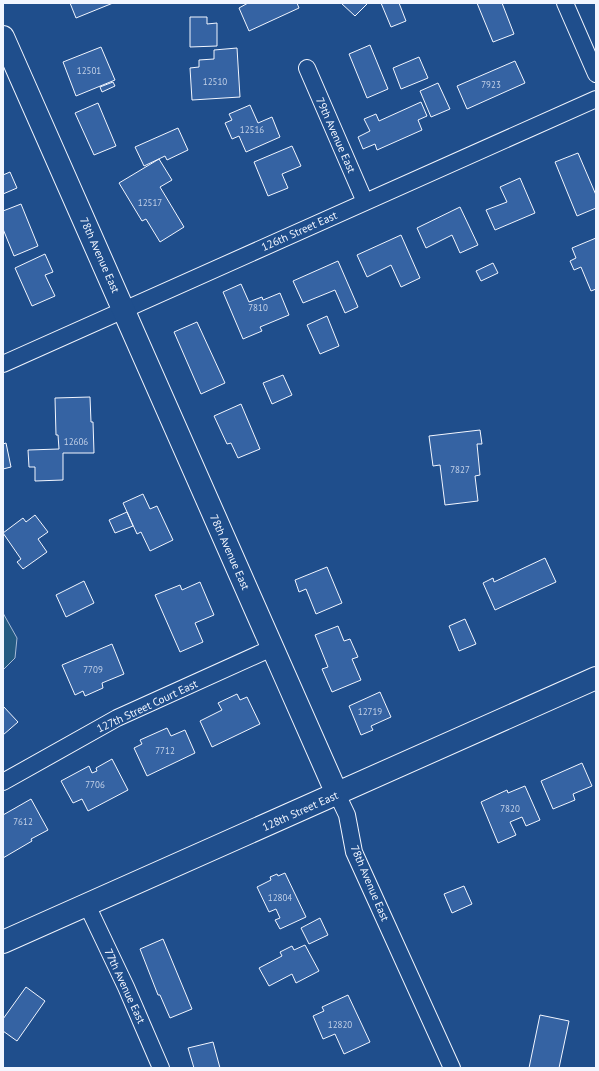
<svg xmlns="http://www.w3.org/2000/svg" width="599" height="1071" font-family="'PT Sans',sans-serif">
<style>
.green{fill:#245a82;stroke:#a8bbd7}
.building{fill:#3563a3;stroke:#f2f6ff}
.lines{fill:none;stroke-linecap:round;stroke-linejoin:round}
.street-casing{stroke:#f2f6ff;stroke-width:18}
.secondary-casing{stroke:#f2f6ff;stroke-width:24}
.street{stroke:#1f4e8c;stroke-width:16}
.secondary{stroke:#1f4e8c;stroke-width:22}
.labels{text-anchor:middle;stroke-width:3;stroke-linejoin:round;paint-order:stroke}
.number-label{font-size:9px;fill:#c3d1e8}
.street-label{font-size:11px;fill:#f2f6ff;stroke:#1f4e8c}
</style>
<rect width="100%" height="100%" fill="#1f4e8c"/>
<!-- green -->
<path class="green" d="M3 613 17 638 15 658 3 670Z"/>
<!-- building -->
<path class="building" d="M70 3H113L76 18Z
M248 3H297L299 8 249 31 239 8Z
M341 3H368L355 16Z
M381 3H399L406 21 391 27Z
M477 3H502L514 34 493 42Z
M190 17H207V24L217 23V46L190 47Z
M370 45 388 89 367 98 349 54Z
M101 47 115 80 76 96 63 62Z
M237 48 240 97 192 100 190 68 199 67V60L214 59V50Z
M419 57 428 78 401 89 393 68Z
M515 61 525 83 467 109 457 86Z
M113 82 115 86 102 92 100 87Z
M438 83 450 109 431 117 420 91Z
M421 102 427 116 418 120 422 130 377 150 375 144 363 149 358 137 370 131 364 119 376 114 379 121Z
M98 103 116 146 94 155 75 113Z
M250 105 258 123 272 117 280 137 246 152 239 136 232 139 225 123 232 120 229 114Z
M178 128 188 150 167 160 165 156 144 166 135 147Z
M292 146 301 166 282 174 288 188 268 196 254 162Z
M578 153 596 195V208L577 216 555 162Z
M159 159 172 180 160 187 184 227 160 242 146 219 142 221 119 183Z
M10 172 17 188 3 194V175Z
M520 178 535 213 495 230 486 210 507 202 500 187Z
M21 204 38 246 14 256 3 229V211Z
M460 207 478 245 460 253 452 235 426 248 417 228Z
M401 235 420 278 401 287 391 265 367 277 357 255Z
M596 238V289L591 291 581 267 574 270 570 261 576 258 572 248Z
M45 254 53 272 45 275 55 296 32 306 15 268Z
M338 261 358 307 345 313 335 290 303 303 293 281Z
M493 263 498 273 481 281 476 271Z
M241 284 249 302 262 297 263 300 280 293 289 315 260 327 262 331 243 339 223 292Z
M327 316 339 346 320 354 307 325Z
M197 322 225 383 201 394 174 332Z
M283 375 292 395 272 404 263 383Z
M90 397 91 422H93L94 453H63V480L35 481V467H29L28 450 59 449 58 435H56L55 398Z
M241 404 260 449 238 458 231 443 227 444 214 416Z
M480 430 482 444H477L480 475 475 476 478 501 445 505 440 465 433 466 429 436Z
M6 443 11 467 3 469V444Z
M143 494 150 509 157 506 173 540 150 551 141 532 137 534 123 503Z
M127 512 133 526 115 533 109 520Z
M35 515 48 532 38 539 47 552 23 569 17 562 21 559 3 533 23 518 26 522Z
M545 558 556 582 495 610 483 583 493 578 494 582Z
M327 567 342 603 316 614 306 589 299 592 295 580Z
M84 581 94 603 66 617 56 595Z
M200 582 214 615 195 623 203 642 180 652 155 595 180 585 182 590Z
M465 619 476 644 459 651 449 626Z
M338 626 344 641 350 639 358 657 352 659 361 680 332 692 322 669 328 667 315 635Z
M112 644 124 674 102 683 103 688 85 696 83 691 75 695 62 665Z
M380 692 391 717 371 726 373 730 361 735 349 706Z
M237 694 240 700 247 697 260 724 212 747 200 721 222 710 218 703Z
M3 706 18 722 3 735Z
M167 728 171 736 185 730 195 753 147 776 134 748 142 744 140 740Z
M112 759 128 790 88 811 82 799 73 803 61 781 89 766 92 773 97 771 96 768Z
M582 763 592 786 573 794 575 800 553 809 541 781Z
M525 786 540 820 526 826 522 817 510 822 516 835 498 843 481 802 507 790 508 793Z
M31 799 48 830 31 839 32 841 3 858V815Z
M285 873 306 917 280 929 275 920 280 918 276 909 269 912 257 887 271 880 270 877 277 874 278 876Z
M464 886 472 904 452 913 444 894Z
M320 918 328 935 309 944 301 928Z
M163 939 192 1009 170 1018 160 995H158L140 949Z
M305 945 319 971 296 983 292 974 269 986 259 968 282 956 280 952 292 946 294 950Z
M26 987 45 1001 17 1041 3 1031V1019Z
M348 995 370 1042 344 1054 335 1034 323 1039 313 1016 324 1011 322 1007Z
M540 1015 569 1021 559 1068H529Z
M213 1042 220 1068H194L188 1048Z"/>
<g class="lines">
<defs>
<path id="street" d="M565 3 596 74
M307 68 365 202
M3 364 596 99
M3 782 117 718 272 648
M337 794 347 815 354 852 452 1068
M87 905 126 987 161 1068"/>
<path id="secondary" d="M3 37 337 794
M3 942 596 678"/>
</defs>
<!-- street casing -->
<use href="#street" class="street-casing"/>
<!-- secondary casing -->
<use href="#secondary" class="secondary-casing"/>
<!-- street -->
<use href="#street" class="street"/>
<!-- secondary -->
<use href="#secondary" class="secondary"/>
</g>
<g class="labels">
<!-- number labels -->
<g class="number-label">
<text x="89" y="74">12501</text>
<text x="215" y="85">12510</text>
<text x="491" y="88">7923</text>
<text x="252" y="133">12516</text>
<text x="150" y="206">12517</text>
<text x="258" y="311">7810</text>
<text x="76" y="445">12606</text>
<text x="460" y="473">7827</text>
<text x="93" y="673">7709</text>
<text x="370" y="715">12719</text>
<text x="165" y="754">7712</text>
<text x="95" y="788">7706</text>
<text x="510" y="812">7820</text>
<text x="23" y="825">7612</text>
<text x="280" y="901">12804</text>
<text x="340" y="1028">12820</text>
</g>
<!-- street labels -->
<g class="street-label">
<text transform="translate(336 135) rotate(66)" y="4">79th Avenue East</text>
<text transform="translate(299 231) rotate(-24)" y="4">126th Street East</text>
<text transform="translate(100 255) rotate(66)" y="4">78th Avenue East</text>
<text transform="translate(230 552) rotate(66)" y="4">78th Avenue East</text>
<text transform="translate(147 706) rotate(-25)" y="4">127th Street Court East</text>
<text transform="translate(300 811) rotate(-24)" y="4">128th Street East</text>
<text transform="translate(370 883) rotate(67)" y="4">78th Avenue East</text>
<text transform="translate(125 986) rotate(65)" y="4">77th Avenue East</text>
</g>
</g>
<!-- border -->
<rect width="599" height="1071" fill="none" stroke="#f2f6ff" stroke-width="8"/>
</svg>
